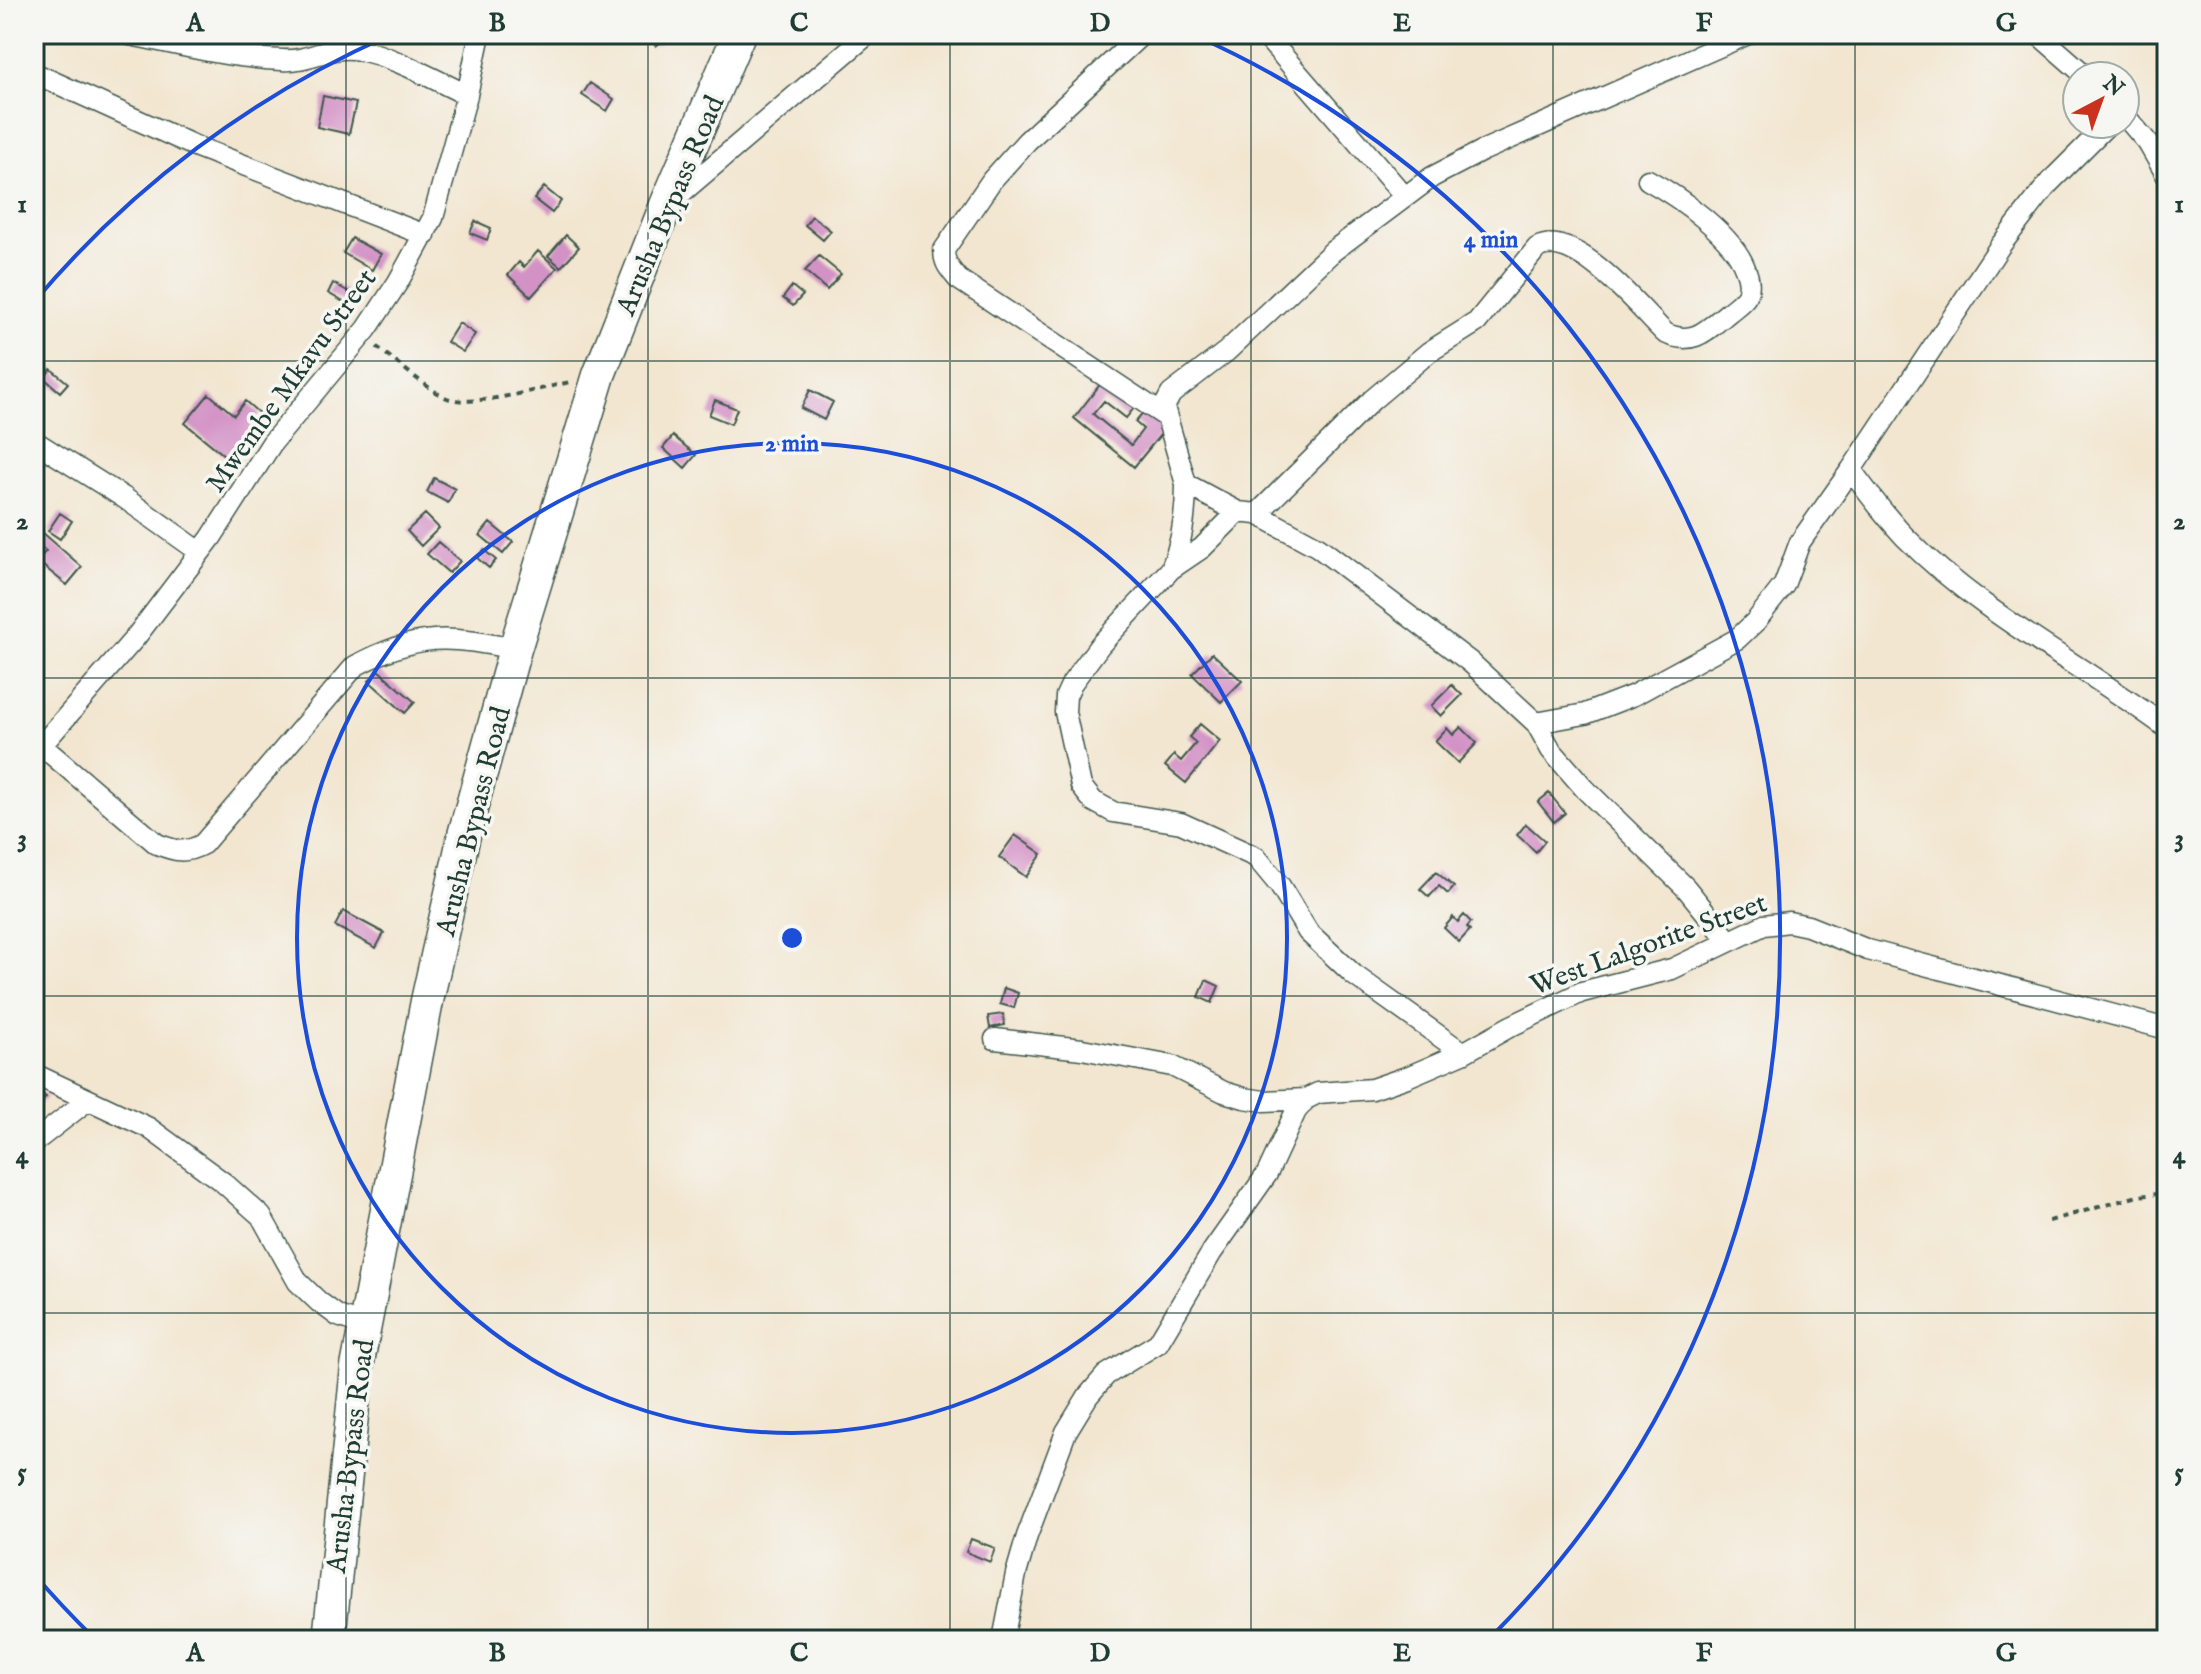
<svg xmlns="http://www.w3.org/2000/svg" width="2201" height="1674" font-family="'IM FELL English',serif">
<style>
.building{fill:#d392c6}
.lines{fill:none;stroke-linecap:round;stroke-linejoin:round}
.street-casing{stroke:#3f564b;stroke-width:23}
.primary-casing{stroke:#3f564b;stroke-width:35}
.path{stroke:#3f564b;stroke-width:4;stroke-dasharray:6 6;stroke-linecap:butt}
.street{stroke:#fff;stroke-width:20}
.primary{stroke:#fff;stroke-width:32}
.grid{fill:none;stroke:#1f3d34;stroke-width:2;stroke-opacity:0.55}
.ring{fill:none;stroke:#1d4ed8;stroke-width:4}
.labels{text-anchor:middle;stroke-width:7;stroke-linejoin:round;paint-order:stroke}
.street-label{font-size:28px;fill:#1f3d34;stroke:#f6f6f2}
.centre{fill:#1d4ed8;stroke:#f6f6f2;stroke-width:4}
.ring-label{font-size:24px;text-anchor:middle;font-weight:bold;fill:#1d4ed8;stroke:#f6f6f2;stroke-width:7;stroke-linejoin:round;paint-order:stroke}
.neatline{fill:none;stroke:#1f3d34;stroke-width:3}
.grid-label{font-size:26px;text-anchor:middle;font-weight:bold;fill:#1f3d34}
</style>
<rect width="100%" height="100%" fill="#f6f6f2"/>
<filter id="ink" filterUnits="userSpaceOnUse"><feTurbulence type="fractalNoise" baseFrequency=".0125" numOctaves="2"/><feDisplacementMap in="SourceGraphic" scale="16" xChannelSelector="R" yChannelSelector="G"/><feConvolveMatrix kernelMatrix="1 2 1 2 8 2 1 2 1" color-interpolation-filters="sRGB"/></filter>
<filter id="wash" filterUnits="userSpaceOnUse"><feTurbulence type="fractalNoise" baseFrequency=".006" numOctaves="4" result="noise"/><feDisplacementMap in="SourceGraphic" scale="32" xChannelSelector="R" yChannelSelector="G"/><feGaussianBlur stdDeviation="1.8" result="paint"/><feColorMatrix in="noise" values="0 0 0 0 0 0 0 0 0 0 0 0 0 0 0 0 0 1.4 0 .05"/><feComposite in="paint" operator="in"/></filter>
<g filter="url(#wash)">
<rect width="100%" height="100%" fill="#f2e6d0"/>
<g id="blocks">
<!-- building -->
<path class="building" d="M646 34H672L656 46Z
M590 83 614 99 607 111 582 95Z
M323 96 356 103 349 134 317 127Z
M544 187 561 201 552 213 534 199Z
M812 216 831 231 823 240 805 225Z
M475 221 491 228 487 240 470 233Z
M566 235 579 247 561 267 548 256Z
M352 238 381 254 372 270 343 253Z
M538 251 557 268 531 297 508 275 519 262 524 267Z
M819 256 841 274 827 290 805 271Z
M333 283 358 297 352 307 328 293Z
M792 286 803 295 793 306 783 298Z
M459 323 475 334 463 352 447 342Z
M51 369 68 383 60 392 44 378Z
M1102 382 1134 408 1126 418 1104 401 1093 414 1131 445 1143 429 1135 422 1144 411 1165 429 1134 467 1074 418Z
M810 390 833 402 824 420 801 408Z
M209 394 234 415 245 401 260 414 251 424 256 429 230 460 185 423Z
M715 400 737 409 731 424 709 415Z
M673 436 696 455 685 468 663 448Z
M434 478 455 489 448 503 427 492Z
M60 513 72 521 60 539 48 531Z
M425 514 439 528 421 546 407 531Z
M490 523 513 542 503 554 480 535Z
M34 525 82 567 67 585 37 561 46 551 34 541Z
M438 542 460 561 449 573 427 554Z
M484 550 496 560 489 568 477 558Z
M1212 653 1242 681 1221 702 1192 674Z
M378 670 415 702 405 713 369 681Z
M1452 685 1462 695 1441 716 1431 706Z
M1200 724 1220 741 1186 783 1165 766 1174 755 1181 761 1196 743 1189 737Z
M1461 727 1477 743 1458 763 1435 741 1447 728 1453 735Z
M1549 793 1565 813 1554 822 1538 802Z
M1526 824 1545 841 1536 852 1517 835Z
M1015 835 1042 854 1026 877 999 857Z
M1436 872 1454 887 1448 894 1439 886 1429 897 1420 889Z
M343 911 384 933 376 948 335 926Z
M1464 915 1471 922 1467 927 1470 930 1459 942 1444 928 1453 917 1458 922Z
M1206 980 1219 986 1212 1003 1199 997Z
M1004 988 1018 993 1014 1008 1000 1004Z
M1003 1014 1005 1025 990 1028 988 1016Z
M34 1087 46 1097 34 1111Z
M971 1539 995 1548 990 1562 966 1552Z
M622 1630 634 1640H616Z"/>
</g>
</g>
<g filter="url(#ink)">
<use href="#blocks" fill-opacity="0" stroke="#3f564b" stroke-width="2"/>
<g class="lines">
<defs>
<path id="street" d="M1142 34 1027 141 992 180 944 250C944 264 950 269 958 279L1165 416
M1264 34 1404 196
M2038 34 2086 76
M130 35C180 45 231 58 282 60 311 62 329 44 359 50 391 55 437 81 467 95
M34 73 197 147 425 235
M2125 116 2148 143 2167 176
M673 200 868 34
M34 441 123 497 200 552
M1851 470C1868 493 1885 516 1905 537 1981 614 2081 664 2167 728
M1186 484C1186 513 1182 543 1171 569L1100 645 1072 683 1066 696 1065 712 1081 786 1093 801 1113 812 1181 823 1256 857 1280 886 1308 932 1354 975 1463 1053
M1257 514 1372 400 1429 352 1477 322 1537 248C1575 227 1640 309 1665 333 1694 347 1708 329 1729 312 1735 307 1743 302 1747 295 1750 288 1749 278 1746 271 1735 236 1679 197 1648 180
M1171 569 1202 548 1238 512
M1536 723 1585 714 1634 695 1737 639 1756 621 1784 585 1800 542 1851 470 2000 246 2048 184 2108 124
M42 746 157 844C175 851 185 854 203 844L355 666C418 632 449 636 515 649
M34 754 135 638 211 538 272 443 367 329 398 282 433 218 467 95 480 34
M1729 941 1686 888 1585 789 1551 750 1536 723 1470 662 1318 547 1257 514 1238 512 1186 484 1164 407 1171 394 1227 351 1333 251 1432 177 1484 150 1748 34
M995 1039 1082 1049 1172 1066 1224 1092 1244 1098 1264 1101 1306 1099
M34 1074 149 1128 224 1183 261 1216 298 1282 319 1302 338 1316 364 1325
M34 1142 88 1100
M1003 1640 1016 1574 1027 1536 1066 1432 1088 1396 1106 1375 1158 1343 1212 1252 1267 1174 1296 1111 1306 1099 1318 1093 1372 1089 1407 1077 1463 1053 1511 1026 1582 992 1672 969 1764 925 1789 922 1808 926 1868 950 2167 1029"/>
<path id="primary" d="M329 1640 357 1367 427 1001 464 835 515 649 599 375 666 205 739 34"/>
</defs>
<!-- street casing -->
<use href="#street" class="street-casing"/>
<!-- primary casing -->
<use href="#primary" class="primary-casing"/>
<!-- path -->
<path class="path" d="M377 347C393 359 431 392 447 398 473 408 542 388 570 382
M2049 1221 2138 1196 2167 1193"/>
<!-- street -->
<use href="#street" class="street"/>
<!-- primary -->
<use href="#primary" class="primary"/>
</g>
</g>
<!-- grid -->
<path class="grid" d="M346 34V1640M648 34V1640M950 34V1640M1251 34V1640M1553 34V1640M1855 34V1640M34 361H2167M34 678H2167M34 996H2167M34 1313H2167"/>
<!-- distance rings -->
<g class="ring">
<circle cx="792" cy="938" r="495"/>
<path d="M93 1637A989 989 0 0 1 34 1574M34 302A989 989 0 0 1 390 35M1194 35A989 989 0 0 1 1491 1637"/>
</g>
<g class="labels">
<!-- street labels -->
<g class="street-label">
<text transform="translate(669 205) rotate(-67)" y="10">Arusha Bypass Road</text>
<text transform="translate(290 380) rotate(-54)" y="10">Mwembe Mkavu Street</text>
<text transform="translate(472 821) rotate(-76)" y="10">Arusha Bypass Road</text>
<text transform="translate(1648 943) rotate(-20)" y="10">West Lalgorite Street</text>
<text transform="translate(349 1456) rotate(-83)" y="10">Arusha Bypass Road</text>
</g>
</g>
<circle cx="792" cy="938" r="12" class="centre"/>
<g class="ring-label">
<text x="1491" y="247">4 min</text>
<text x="792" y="451">2 min</text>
</g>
<!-- margin -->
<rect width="2201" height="1674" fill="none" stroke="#f6f6f2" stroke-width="88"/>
<!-- north arrow -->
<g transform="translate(2101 100) rotate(41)"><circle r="38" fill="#f6f6f2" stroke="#a0aca6" stroke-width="2"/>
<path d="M0-6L14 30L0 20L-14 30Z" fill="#c8321e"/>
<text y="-12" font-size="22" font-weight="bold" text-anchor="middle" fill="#1f3d34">N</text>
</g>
<rect x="44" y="44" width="2113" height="1586" class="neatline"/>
<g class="grid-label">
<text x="195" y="31">A</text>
<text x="497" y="31">B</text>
<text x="799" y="31">C</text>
<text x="1100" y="31">D</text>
<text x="1402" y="31">E</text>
<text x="1704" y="31">F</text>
<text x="2006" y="31">G</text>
<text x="22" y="212">1</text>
<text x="2179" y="212">1</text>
<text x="22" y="529">2</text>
<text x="2179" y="529">2</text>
<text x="22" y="846">3</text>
<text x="2179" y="846">3</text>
<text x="22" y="1163">4</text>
<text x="2179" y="1163">4</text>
<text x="22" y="1480">5</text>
<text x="2179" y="1480">5</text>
<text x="195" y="1661">A</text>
<text x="497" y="1661">B</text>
<text x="799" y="1661">C</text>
<text x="1100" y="1661">D</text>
<text x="1402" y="1661">E</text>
<text x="1704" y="1661">F</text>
<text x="2006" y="1661">G</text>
</g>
</svg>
